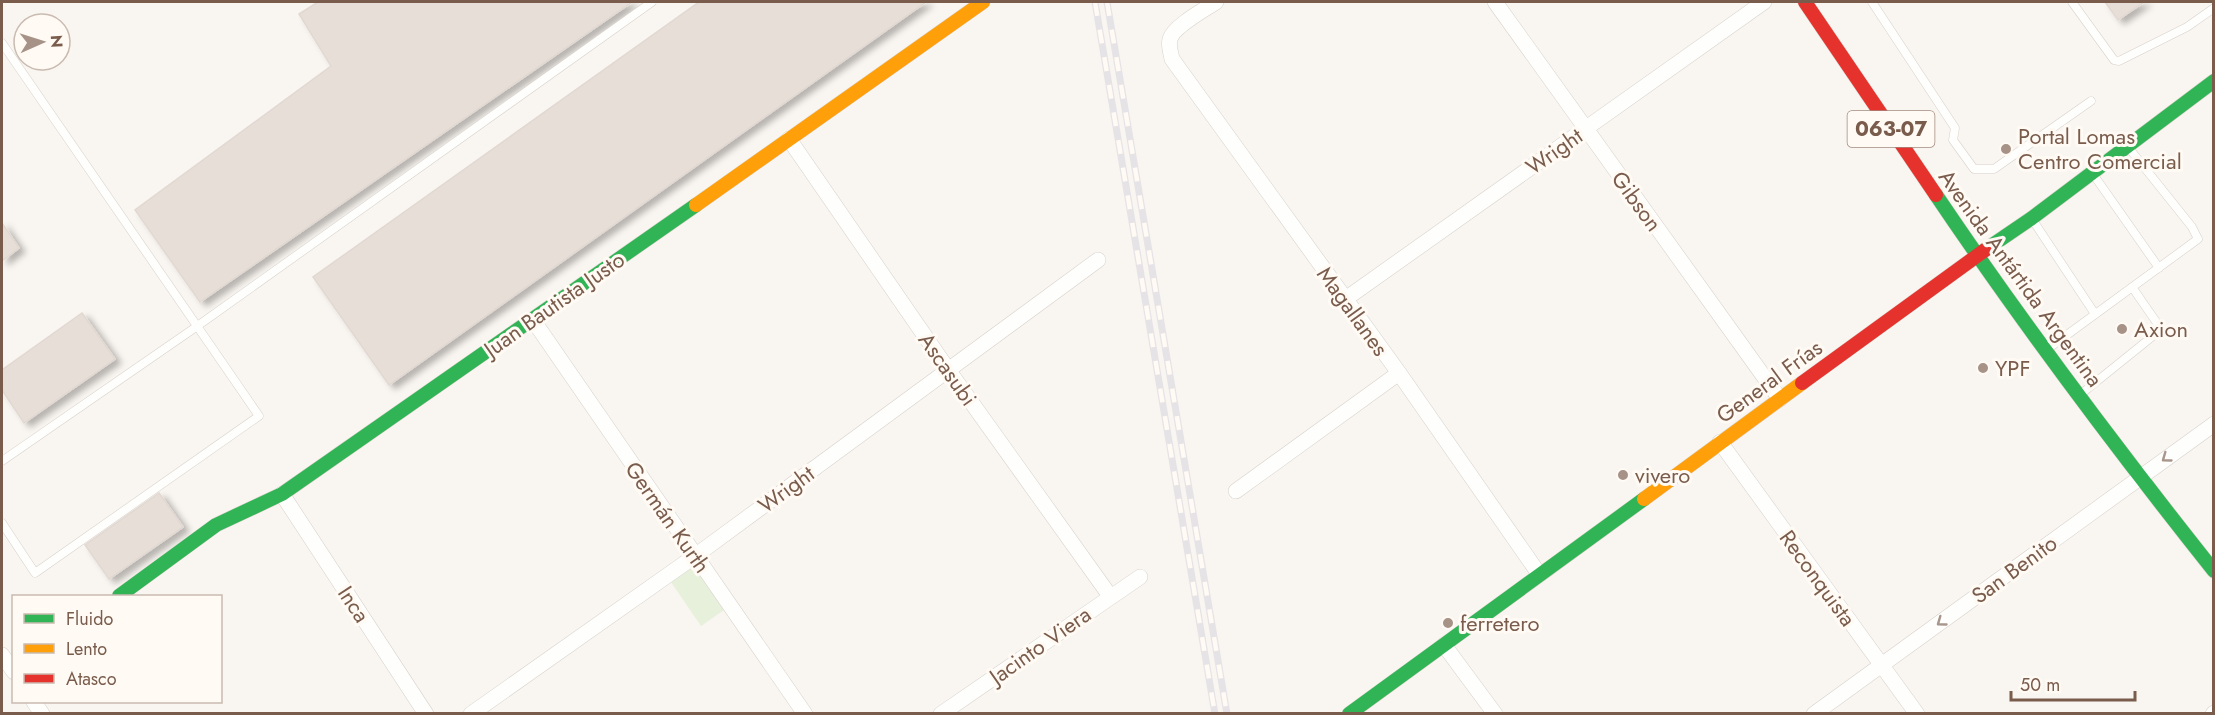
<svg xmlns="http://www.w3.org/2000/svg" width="2215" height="715" font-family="Jost,sans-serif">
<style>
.green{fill:#e7f0db}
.building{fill:#e6ded7;stroke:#e2d8d2;stroke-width:1.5;filter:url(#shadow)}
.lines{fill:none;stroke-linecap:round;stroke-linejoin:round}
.lane-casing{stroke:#d7d1cb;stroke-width:9}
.street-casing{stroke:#d7d1cb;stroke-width:16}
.fast-casing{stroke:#d9d2cb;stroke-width:15}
.slow-casing{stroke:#d9d2cb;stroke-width:15}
.jam-casing{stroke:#d9d2cb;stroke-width:15}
.lane{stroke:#fefefd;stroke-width:8}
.street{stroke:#fefefd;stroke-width:15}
.fast{stroke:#30b455;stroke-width:14}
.slow{stroke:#ff9f0a;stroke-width:14}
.jam{stroke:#e5322d;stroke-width:14}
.rail-casing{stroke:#e6e3e7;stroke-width:7}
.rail{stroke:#fffaf3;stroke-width:4.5;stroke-dasharray:14;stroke-linecap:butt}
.oneway{stroke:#a8958b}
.poi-dot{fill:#a69286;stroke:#fffaf3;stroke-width:2}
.labels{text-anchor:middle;stroke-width:6;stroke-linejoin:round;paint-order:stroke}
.shield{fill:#fffaf3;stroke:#a28b7f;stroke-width:1.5}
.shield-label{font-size:21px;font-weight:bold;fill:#7a5c4d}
.poi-label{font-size:22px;fill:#7a5c4d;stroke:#fffaf3;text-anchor:start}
.street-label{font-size:22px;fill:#7a5c4d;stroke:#fffaf3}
</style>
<defs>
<filter id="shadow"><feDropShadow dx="6" dy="4" stdDeviation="3" flood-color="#0004"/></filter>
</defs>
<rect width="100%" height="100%" fill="#f9f5f0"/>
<!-- green -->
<path class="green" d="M692 563 724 610 701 626 669 579Z"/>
<!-- building -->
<path class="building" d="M318 2H632L200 302 135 210 331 66 299 14Z
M699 2H926L389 385 313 277Z
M2105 2H2144L2118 20Z
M2 223 19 248 2 261Z
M82 313 115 359 24 423 2 390V370Z
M159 493 183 527 109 579 85 545Z"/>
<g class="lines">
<defs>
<path id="lane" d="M1872 2 1955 128 1953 140 1974 169H1994L2091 101
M2072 2 2114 60 2119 61 2187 27 2214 8
M2 43 259 416 35 573 2 523
M2093 174 2159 268
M2032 219 2095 314
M2049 348 2198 239 2192 227 2128 147
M2081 394 2158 332 2157 323 2132 287
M2 461 196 327 652 2"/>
<path id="street" d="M1216 2C1204 10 1174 26 1170 39 1168 46 1171 53 1172 59L1399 373 1539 574
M1495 2 1780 399
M789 139 949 371 1110 596
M1344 300 1764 2
M533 320 805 714
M1720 442 1917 714
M1236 491 1399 373
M282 494 426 714
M1444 645 1495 714
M2 655 14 672
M34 702 42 714
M471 714 695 556 1098 260
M941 714 1140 577
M1814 714 2214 424
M2213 714 2214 713"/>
<path id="fast" d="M1936 195C2023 324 2117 449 2214 571
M1985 250 2032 218 2214 81
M119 596 216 525 282 494 696 205
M1349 714 1644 499"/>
<path id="slow" d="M696 205 983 2
M1644 499 1802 383"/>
<path id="jam" d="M1805 2 1936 195
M1802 383 1985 250"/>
</defs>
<!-- lane casing -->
<use href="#lane" class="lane-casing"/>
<!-- street casing -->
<use href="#street" class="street-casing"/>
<!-- fast casing -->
<use href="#fast" class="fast-casing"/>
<!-- slow casing -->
<use href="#slow" class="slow-casing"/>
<!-- jam casing -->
<use href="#jam" class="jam-casing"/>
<!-- lane -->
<use href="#lane" class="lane"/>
<!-- street -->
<use href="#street" class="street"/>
<!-- fast -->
<use href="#fast" class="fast"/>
<!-- slow -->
<use href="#slow" class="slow"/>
<!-- jam -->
<use href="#jam" class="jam"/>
<defs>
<path id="rail" d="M1095 2 1215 714
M1107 2 1227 714"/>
</defs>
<!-- rail casing -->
<use href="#rail" class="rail-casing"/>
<!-- rail -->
<use href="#rail" class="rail"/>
</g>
<!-- one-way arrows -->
<defs><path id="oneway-chevron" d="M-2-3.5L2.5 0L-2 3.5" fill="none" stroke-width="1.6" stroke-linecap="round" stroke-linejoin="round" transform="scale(1.5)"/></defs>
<g class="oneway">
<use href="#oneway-chevron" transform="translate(2166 458) rotate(144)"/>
<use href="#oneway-chevron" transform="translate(1941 622) rotate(144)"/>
</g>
<!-- markers -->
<g class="poi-dot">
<circle cx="2006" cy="149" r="6"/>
<circle cx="2122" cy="329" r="6"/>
<circle cx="1983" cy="368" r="6"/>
<circle cx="1623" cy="475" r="6"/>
<circle cx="1448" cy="623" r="6"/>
</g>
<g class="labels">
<!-- shield labels -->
<rect class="shield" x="1847.5" y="111" width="87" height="36" rx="4.5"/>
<g class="shield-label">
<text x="1891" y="136">063-07</text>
</g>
<!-- poi labels -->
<g class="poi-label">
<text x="2018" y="144">Portal Lomas<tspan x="2018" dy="25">Centro Comercial</tspan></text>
<text x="2134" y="337">Axion</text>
<text x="1995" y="376">YPF</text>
<text x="1635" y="483">vivero</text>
<text x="1460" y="631">ferretero</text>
</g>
<!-- street labels -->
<g class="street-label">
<text transform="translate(1554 151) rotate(-35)" y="8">Wright</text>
<text transform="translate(1637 201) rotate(54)" y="8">Gibson</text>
<text transform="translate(2021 278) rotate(54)" y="8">Avenida Antártida Argentina</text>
<text transform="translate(554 304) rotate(-35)" y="8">Juan Bautista Justo</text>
<text transform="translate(1353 311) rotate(54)" y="8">Magallanes</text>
<text transform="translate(948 369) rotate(55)" y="8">Ascasubi</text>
<text transform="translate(1769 381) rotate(-36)" y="8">General Frías</text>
<text transform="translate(786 489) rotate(-36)" y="8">Wright</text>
<text transform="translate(668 517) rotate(55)" y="8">Germán Kurth</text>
<text transform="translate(2014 569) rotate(-36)" y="8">San Benito</text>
<text transform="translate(1818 578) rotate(54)" y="8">Reconquista</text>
<text transform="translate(354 604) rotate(57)" y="8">Inca</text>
<text transform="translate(1040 645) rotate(-35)" y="8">Jacinto Viera</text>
</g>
</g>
<!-- border -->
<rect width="2215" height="715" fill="none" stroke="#7a5c4d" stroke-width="6"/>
<!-- legend -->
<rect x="12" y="595" width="210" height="108" fill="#fffaf3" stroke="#cabbb1" stroke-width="1.5"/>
<rect x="24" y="614" width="30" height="9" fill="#30b455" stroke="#cabbb1" stroke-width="1.5"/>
<text x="66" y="625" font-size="18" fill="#7a5c4d">Fluido</text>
<rect x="24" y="644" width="30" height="9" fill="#ff9f0a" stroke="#cabbb1" stroke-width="1.5"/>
<text x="66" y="655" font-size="18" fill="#7a5c4d">Lento</text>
<rect x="24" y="674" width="30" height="9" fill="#e5322d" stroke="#cabbb1" stroke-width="1.5"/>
<text x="66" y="685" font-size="18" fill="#7a5c4d">Atasco</text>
<!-- north arrow -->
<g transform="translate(42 42) rotate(87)"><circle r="28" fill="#fffaf3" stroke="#cabbb1" stroke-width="1.5"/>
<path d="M0-4.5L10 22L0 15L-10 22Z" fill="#a69286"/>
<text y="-9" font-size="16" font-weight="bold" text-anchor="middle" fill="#7a5c4d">N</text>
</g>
<!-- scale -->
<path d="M2011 691v9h124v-9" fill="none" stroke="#7a5c4d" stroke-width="3"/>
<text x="2020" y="691" font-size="18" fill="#7a5c4d" stroke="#fffaf3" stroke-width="4.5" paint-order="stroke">50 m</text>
</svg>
